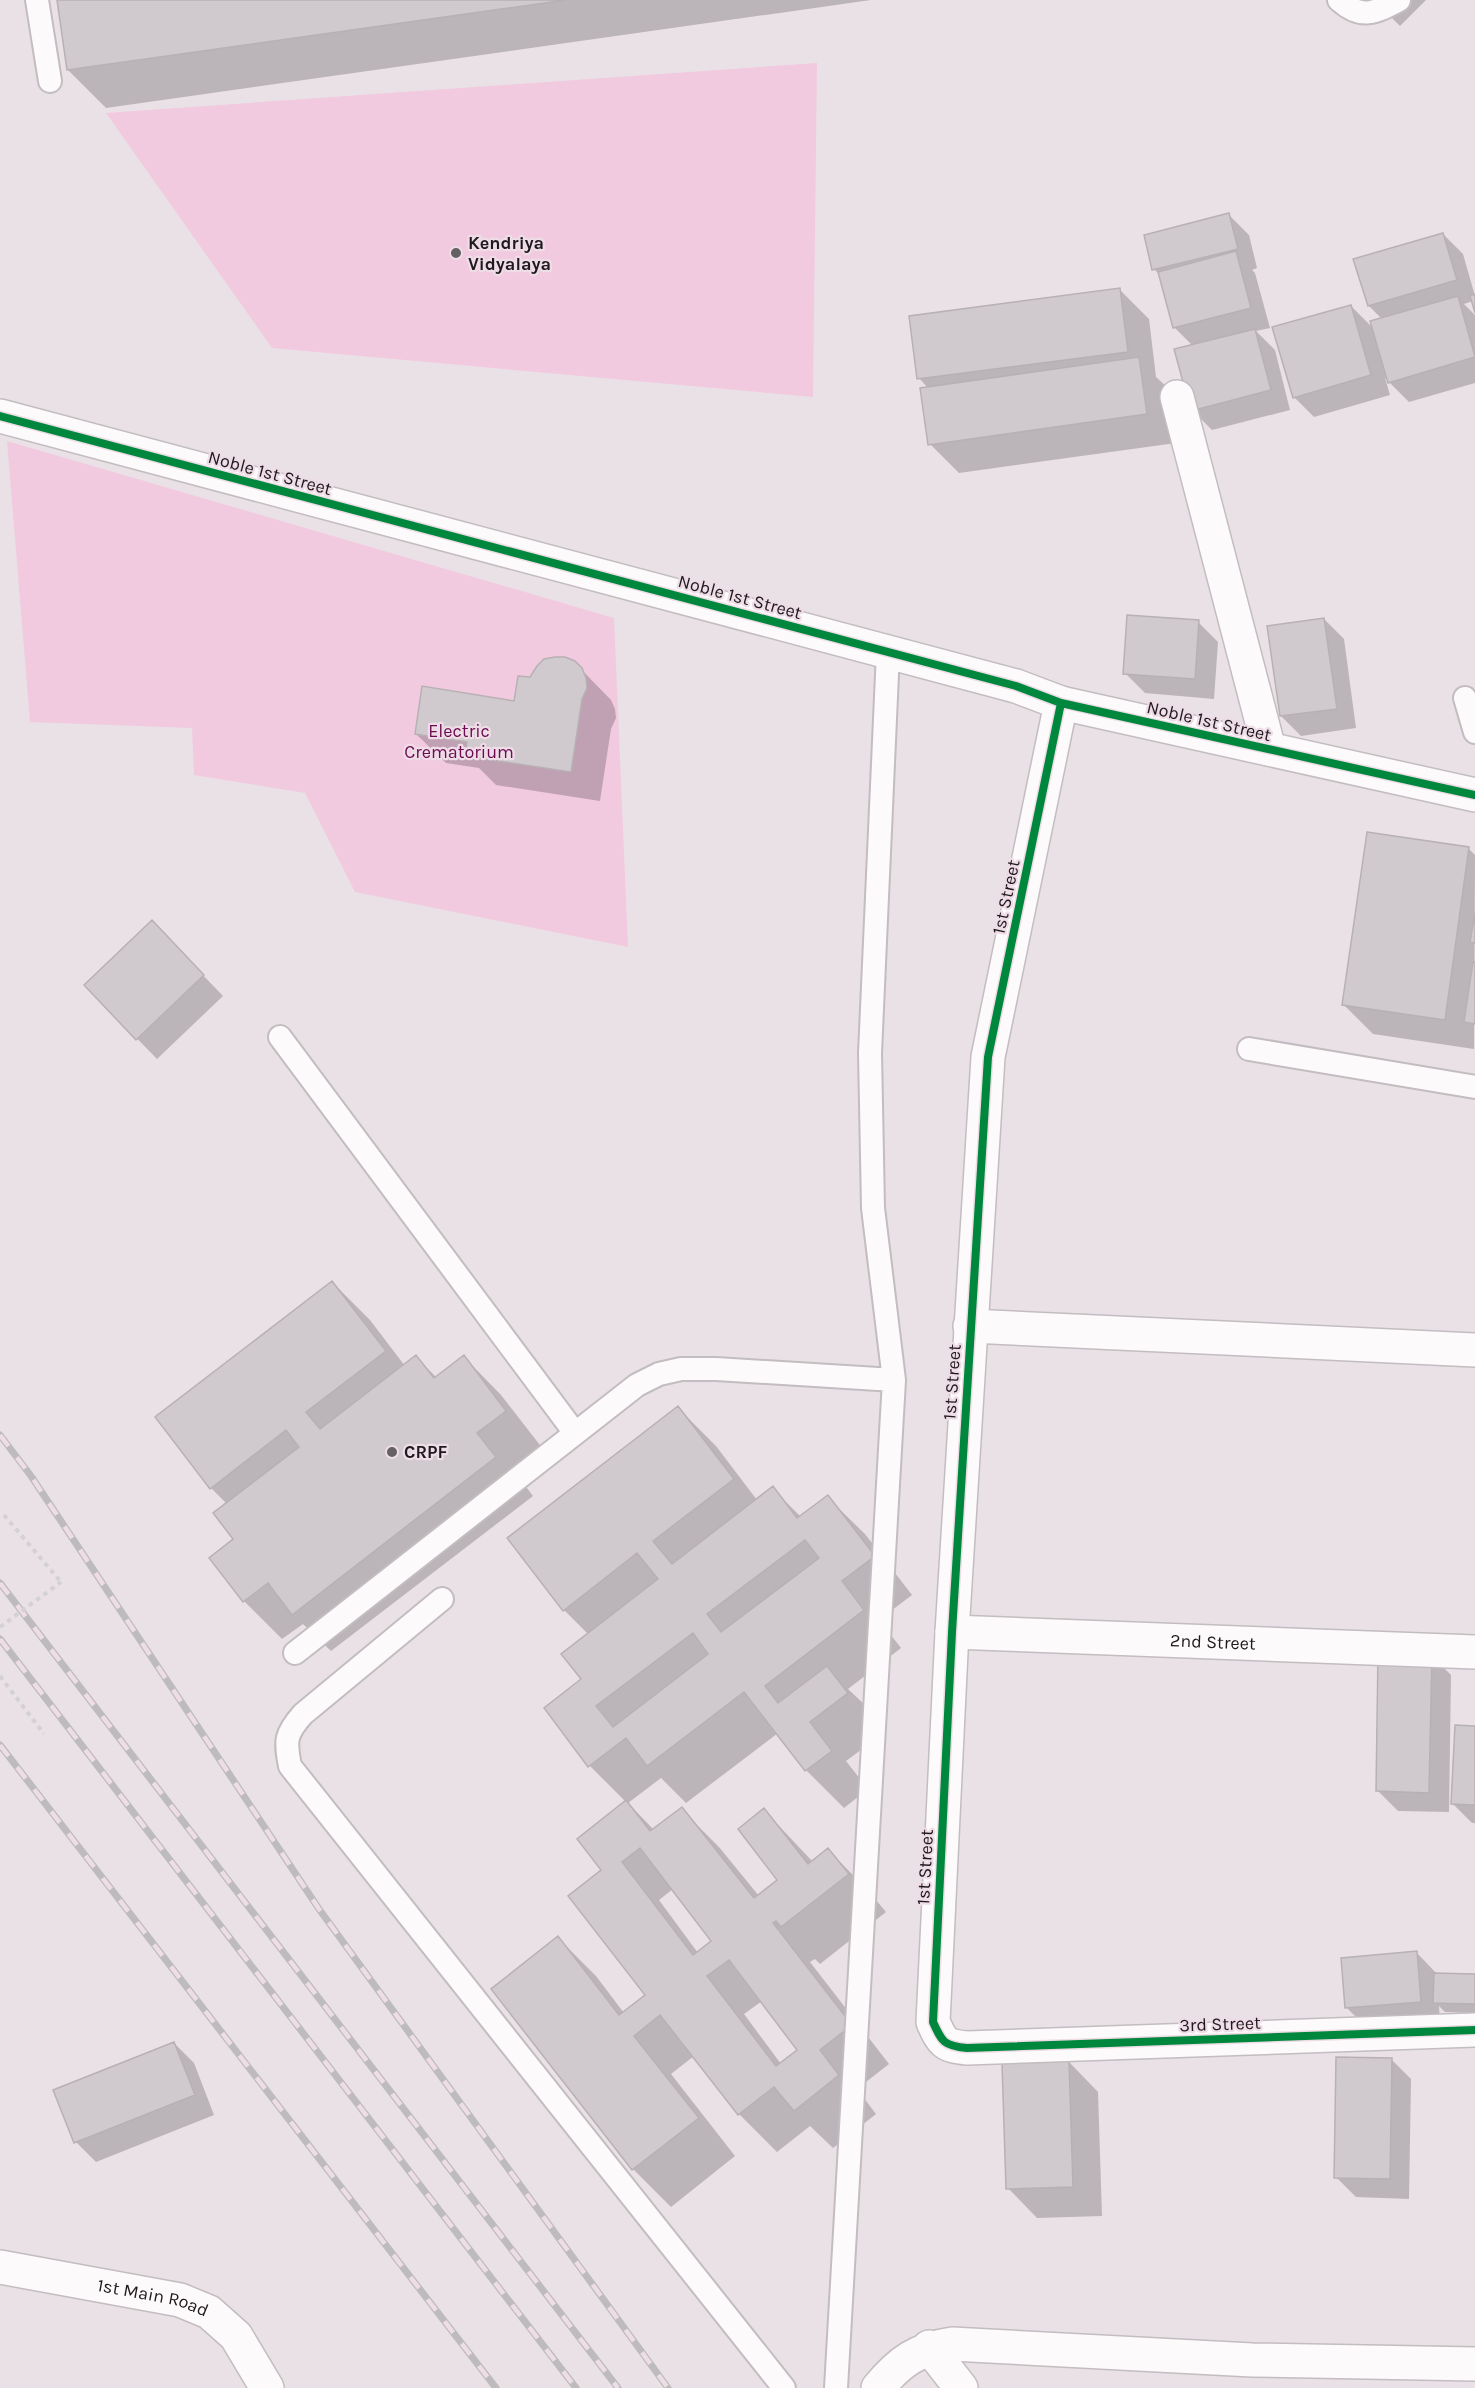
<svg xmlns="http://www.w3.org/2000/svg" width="1475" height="2388" font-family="Karla,sans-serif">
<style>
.green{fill:#f1cae0}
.shadow{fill:#0003;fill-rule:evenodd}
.building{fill:#d0c9cd;stroke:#b7b1b4;stroke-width:1.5;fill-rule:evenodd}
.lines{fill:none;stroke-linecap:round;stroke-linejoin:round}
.service-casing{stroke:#c3bcc0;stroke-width:26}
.minor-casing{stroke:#c3bcc0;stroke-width:36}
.tertiary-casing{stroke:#c3bcc0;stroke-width:36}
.path{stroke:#d3d1d2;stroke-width:4;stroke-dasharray:4.5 4.5;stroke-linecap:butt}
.service{stroke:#fcfafb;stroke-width:22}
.minor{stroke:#fcfafb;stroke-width:33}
.tertiary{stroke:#fcfafb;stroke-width:33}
.rail-casing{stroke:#bdbbbc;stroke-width:7}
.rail{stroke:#eedde6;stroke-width:4.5;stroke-dasharray:14;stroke-linecap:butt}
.path-bridge{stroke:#d3d1d2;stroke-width:4;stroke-dasharray:4.5 4.5;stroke-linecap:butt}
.cycleway-casing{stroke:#eedde6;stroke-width:11}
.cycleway{stroke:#00873e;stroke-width:8}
.poi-dot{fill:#665f63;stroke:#eedde6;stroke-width:2}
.labels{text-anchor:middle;stroke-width:4.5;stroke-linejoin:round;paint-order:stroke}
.poi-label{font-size:18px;font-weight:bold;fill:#1f191d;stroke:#eedde6;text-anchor:start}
.street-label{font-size:18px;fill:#1f191d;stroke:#eedde6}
.park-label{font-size:18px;fill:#6c0b51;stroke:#eedde6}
</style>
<rect width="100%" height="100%" fill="#eae1e6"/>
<!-- green -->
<path class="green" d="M817 63 813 397 272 348 106 113Z
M7 441 614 618 628 947 355 892 305 793 194 775 192 728 30 722Z"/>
<!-- shadow -->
<path class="shadow" d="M59 0H871L106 108 68 70Z
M1374 0H1426L1400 26Z
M1229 215 1249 235 1257 268 1252 270 1255 273 1270 328 1256 331 1275 350 1290 410 1212 430 1192 410 1193 346 1174 327 1161 276 1154 269Z
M1443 234 1463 254 1475 296V308L1473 301 1464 304 1475 315V383L1409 402 1385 378 1390 395 1314 417 1294 397 1351 306 1375 330 1382 319 1369 306Z
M1120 290 1149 319 1156 377 1168 388 1176 443 959 473 930 444 928 388 919 378Z
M1324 619 1344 639 1356 728 1301 736 1281 716Z
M1198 622 1218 642 1214 699 1145 693 1125 673Z
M574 662 611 700 615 709 616 718 611 729 600 801 496 785 479 768 446 763 416 734 515 702 531 679Z
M1469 849 1475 855 1474 1049 1373 1034 1344 1005Z
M171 942 223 996 157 1059 86 986Z
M332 1282 370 1320 405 1366 416 1357 437 1378 464 1357 501 1395 543 1449 514 1471 533 1496 331 1651 303 1624 282 1639 244 1601 235 1540 227 1504 211 1488Z
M678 1408 716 1446 757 1500 772 1488 801 1517 827 1497 865 1534 912 1595 879 1620 901 1648 848 1689 865 1705 885 1732 846 1761 868 1789 844 1808 806 1770 778 1733 686 1803 661 1778 628 1803 654 1830 681 1809 719 1847 759 1896 779 1880 764 1810 813 1862 828 1850 866 1888 886 1912 820 1964 815 1959 810 1962 889 2064 857 2089 876 2114 833 2148 810 2126 777 2152 739 2114 694 2056 671 2074 735 2156 671 2207 633 2169 558 1938 596 1976 624 2013 647 1995 603 1870 626 1802 590 1766 546 1708 583 1679 589 1635 564 1610ZM673 1889 713 1942 698 1953 659 1900ZM762 2001 799 2051 781 2064 744 2014Z
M1431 1655 1451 1675 1449 1812 1398 1811 1378 1791Z
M1475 1728V1823H1472L1452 1803Z
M1417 1953 1437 1974 1475 1975V2013L1445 2012 1439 2006 1440 2022 1367 2028 1347 2008Z
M174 2043 194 2063 214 2115 96 2162 76 2142Z
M1391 2059 1411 2079 1409 2199 1356 2197 1336 2177Z
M1069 2062 1098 2092 1102 2216 1037 2218 1008 2188Z"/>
<!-- building -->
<path class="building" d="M57 0H566L67 70Z
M1229 213 1238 249 1152 270 1144 235Z
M1443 233 1457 280 1368 306 1353 259Z
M1236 251 1251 308 1173 328 1158 272Z
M1120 288 1128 352 917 379 909 316Z
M1475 294V313L1470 296Z
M1458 296 1475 357 1388 383 1370 321Z
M1351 305 1371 375 1293 398 1272 327Z
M1255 329 1271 390 1191 411 1174 349Z
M1139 357 1147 414 928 445 920 388Z
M1127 615 1199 620 1195 679 1123 674Z
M1324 618 1337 709 1280 716 1267 626Z
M555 657H565L575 661 582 668 586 678 587 688 582 699 571 772 465 756 467 742 415 734 422 686 514 701 518 676 530 677 537 666 544 659Z
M1367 832 1469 847 1445 1020 1342 1005Z
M1475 913V943L1470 942Z
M152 920 204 975 136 1040 84 985Z
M1473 962H1475V1024L1464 1022Z
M332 1281 386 1351 306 1412 320 1429 416 1355 434 1378 464 1355 506 1411 477 1433 496 1457 292 1615 268 1583 243 1602 209 1558 233 1539 213 1513 299 1447 286 1430 210 1489 155 1417Z
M678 1406 734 1479 653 1541 672 1564 773 1486 797 1518 828 1495 875 1556 842 1581 864 1610 765 1686 778 1703 827 1666 848 1693 810 1722 832 1751 805 1771 744 1692 647 1766 626 1738 588 1767 544 1708 581 1679 561 1654 658 1579 637 1553 563 1611 507 1538ZM805 1540 819 1558 721 1632 707 1614ZM693 1633 708 1654 613 1727 596 1706Z
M1378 1653 1432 1654 1429 1793 1376 1791Z
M1455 1725 1475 1726V1805L1451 1804Z
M626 1800 650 1831 682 1807 754 1898 777 1880 738 1829 764 1808 808 1864 828 1848 849 1874 781 1927 776 1921 773 1923 852 2025 820 2050 839 2075 794 2111 774 2087 738 2115 660 2015 634 2036 699 2118 632 2170 491 1989 558 1936 619 2015 645 1995 568 1896 601 1870 577 1839ZM640 1848 711 1941 693 1955 622 1862ZM729 1960 797 2050 776 2066 707 1976Z
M1417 1951 1421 2002 1345 2008 1341 1958Z
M1434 1973 1475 1974V2004L1433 2003Z
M174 2042 195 2095 74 2143 53 2090Z
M1336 2057 1392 2058 1390 2179 1334 2178Z
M1069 2061 1073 2187 1006 2189 1002 2063Z"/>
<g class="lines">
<defs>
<path id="service" d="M37 0 50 81
M1339 0C1361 20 1375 13 1399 0
M1465 698 1475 732
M280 1037 575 1433
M1249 1049 1475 1087
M442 1599 303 1714C285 1734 285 1741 290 1766L784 2388
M295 1653 637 1385 659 1374 681 1369H716L894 1380
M836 2388 894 1380 873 1208 870 1053 888 652"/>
<g id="minor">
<path d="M1177 397 1269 749"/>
<path d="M1061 703 988 1057 952 1632 933 2022C942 2042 944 2046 967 2048L1475 2030"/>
<path d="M970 1326 1475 1350"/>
<path id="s1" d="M952 1632 1475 1652"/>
<path id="s2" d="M0 2267 180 2300 209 2312 236 2336 267 2388"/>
<path d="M929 2347 961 2388"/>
<path d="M878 2388C900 2361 918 2349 952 2344L1252 2360 1475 2364"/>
</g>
<path id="tertiary" d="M0 416 1016 686 1061 703 1475 795"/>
</defs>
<!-- service casing -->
<use href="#service" class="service-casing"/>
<!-- minor casing -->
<use href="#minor" class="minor-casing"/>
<!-- tertiary casing -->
<use href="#tertiary" class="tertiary-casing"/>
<!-- path -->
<path class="path" d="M4 1515 61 1582
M0 1676 44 1734"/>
<!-- service -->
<use href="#service" class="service"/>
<!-- minor -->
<use href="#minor" class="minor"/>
<!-- tertiary -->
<use href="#tertiary" class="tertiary"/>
<defs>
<path id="rail" d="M0 1435 31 1476 319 1909 668 2388
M0 1583 618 2388
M0 1639 576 2388
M0 1745 496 2388"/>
</defs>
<!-- rail casing -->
<use href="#rail" class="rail-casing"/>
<!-- rail -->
<use href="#rail" class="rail"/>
<!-- path-bridge -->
<path class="path-bridge" d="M0 1627 61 1582"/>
<defs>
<path id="cycleway" d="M0 416 1016 686 1061 703 1475 795
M1061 703 988 1057 952 1632 933 2022C942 2042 944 2046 967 2048L1475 2030"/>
</defs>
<!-- cycleway casing -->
<use href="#cycleway" class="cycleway-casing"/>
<!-- cycleway -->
<use href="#cycleway" class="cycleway"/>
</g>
<!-- markers -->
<g class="poi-dot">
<circle cx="456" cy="253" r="6"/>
<circle cx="392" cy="1452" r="6"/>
</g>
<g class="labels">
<!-- poi labels -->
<g class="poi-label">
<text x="468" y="249">Kendriya<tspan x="468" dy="21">Vidyalaya</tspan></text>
<text x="404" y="1458">CRPF</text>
</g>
<!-- street labels -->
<g class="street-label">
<text transform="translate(270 473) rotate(15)" y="6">Noble 1st Street</text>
<text transform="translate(740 597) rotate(15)" y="6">Noble 1st Street</text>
<text transform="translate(1209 721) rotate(13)" y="6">Noble 1st Street</text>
<text transform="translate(1006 897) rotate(-78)" y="6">1st Street</text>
<text transform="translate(952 1382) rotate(-86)" y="6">1st Street</text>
<text dy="6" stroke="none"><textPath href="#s1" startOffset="261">2nd Street</textPath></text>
<text transform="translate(925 1867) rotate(-87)" y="6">1st Street</text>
<text transform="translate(1220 2024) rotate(-2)" y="6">3rd Street</text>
<text dy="6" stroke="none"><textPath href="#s2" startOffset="156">1st Main Road</textPath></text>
</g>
<!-- park labels -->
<g class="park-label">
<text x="459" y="737">Electric<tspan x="459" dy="21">Crematorium</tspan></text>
</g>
</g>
</svg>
